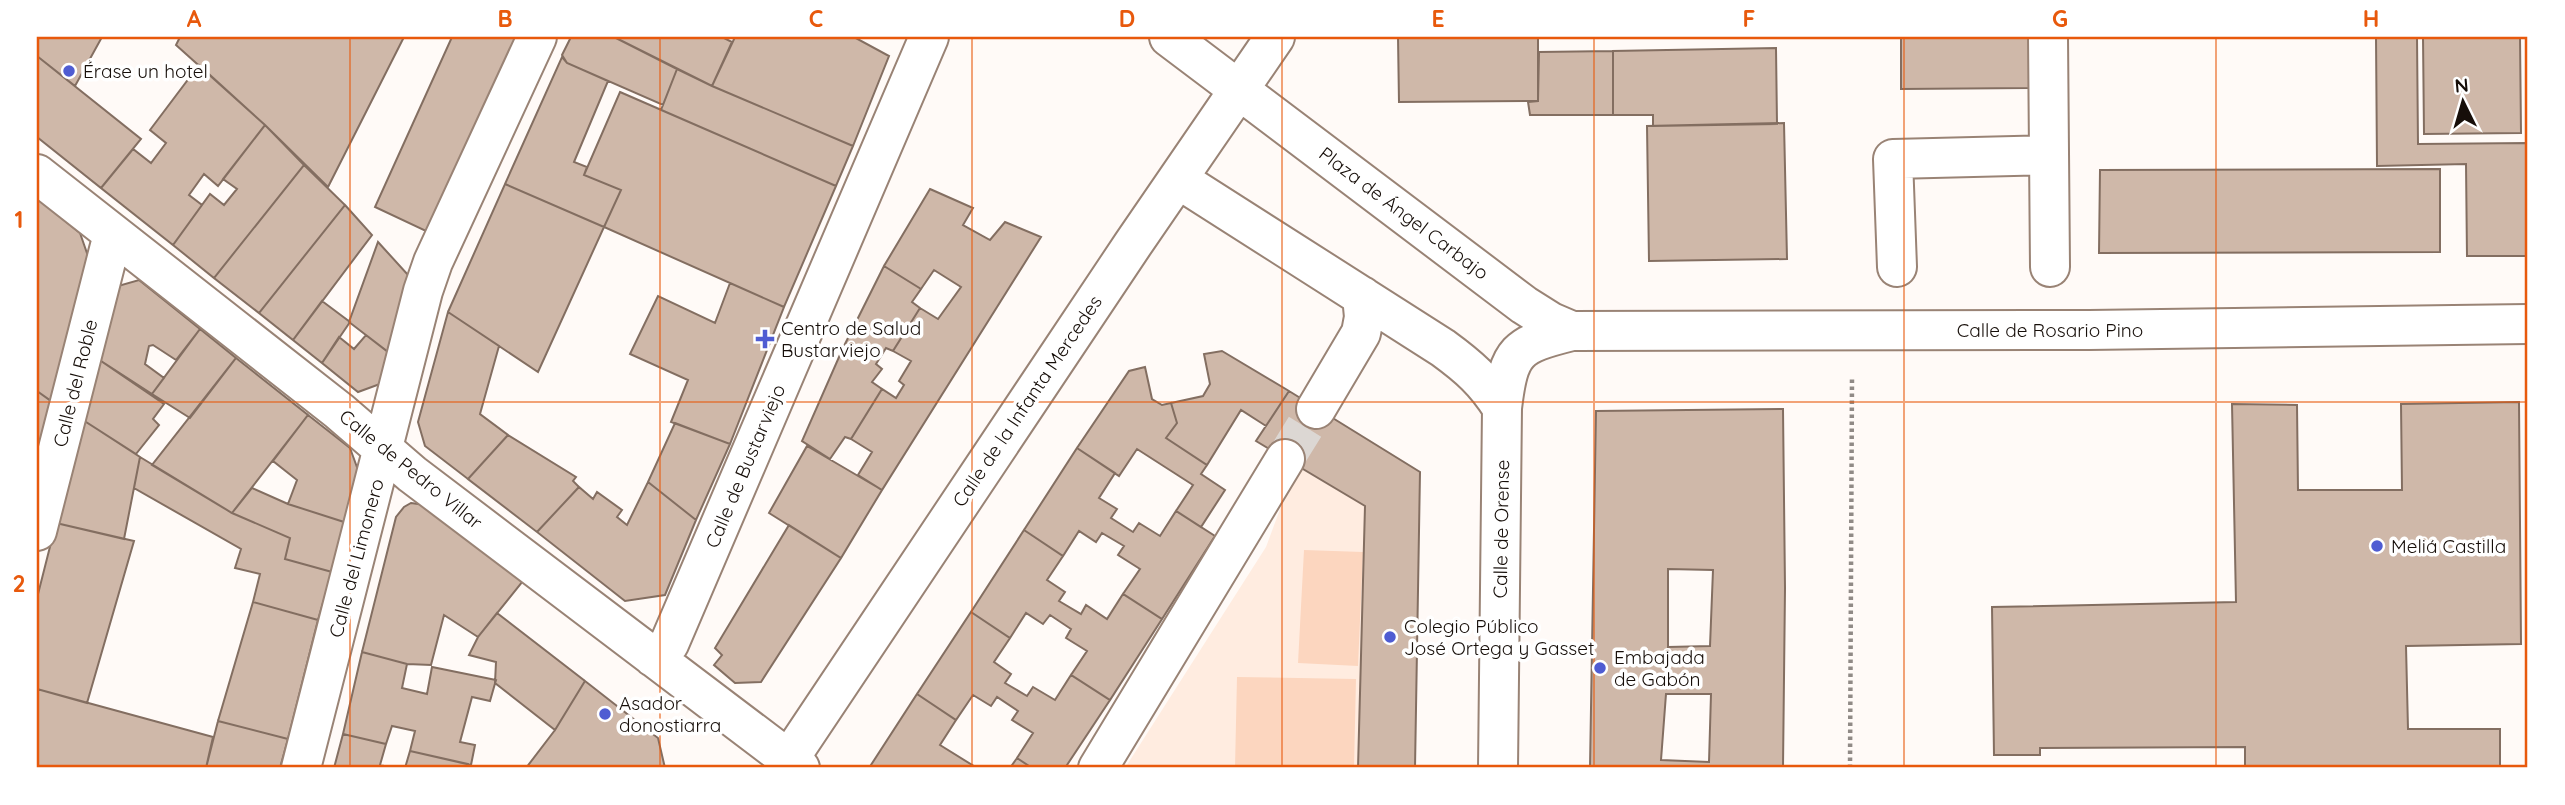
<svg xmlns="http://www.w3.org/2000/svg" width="2565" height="805" font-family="Quicksand,sans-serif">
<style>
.built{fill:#ffece0}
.green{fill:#fcd6bf}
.building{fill:#cfb8a9;stroke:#836e61;stroke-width:2;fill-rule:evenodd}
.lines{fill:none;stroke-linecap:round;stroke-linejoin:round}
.minor-tunnel{stroke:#dcd7d3;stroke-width:38;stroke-dasharray:38 19;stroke-linecap:butt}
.minor-casing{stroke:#998375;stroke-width:42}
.path{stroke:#908a86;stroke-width:4.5;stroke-dasharray:3.5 3.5;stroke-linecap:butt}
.minor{stroke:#fff;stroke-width:38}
.grid{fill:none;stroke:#e8590c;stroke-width:2;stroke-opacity:0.55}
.poi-dot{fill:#4f5cd2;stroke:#fff;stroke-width:2.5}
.labels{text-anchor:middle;stroke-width:7;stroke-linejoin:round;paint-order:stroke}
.poi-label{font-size:19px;fill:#160e09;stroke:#fff;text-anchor:start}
.street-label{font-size:19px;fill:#160e09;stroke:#fff}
.neatline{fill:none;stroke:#e8590c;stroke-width:2.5}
.grid-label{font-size:23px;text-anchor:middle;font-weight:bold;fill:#e8590c}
</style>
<rect width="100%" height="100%" fill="#fffaf7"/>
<!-- built -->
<path class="built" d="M1296 466 1365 506 1358 768H1125L1266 547Z"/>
<!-- green -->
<path class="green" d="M1304 550 1363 552 1358 666 1298 663Z
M1237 677 1356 679 1354 768H1235Z"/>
<!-- building -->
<path class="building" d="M37 37H102L75 86 37 56Z
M180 37H404L328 187 265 125 176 45Z
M452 37H518L428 232 375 207Z
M571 37H614L677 69 663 105 567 63 562 55Z
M614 37H722L732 42 712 86Z
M735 37H854L889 56 853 146 712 86Z
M1398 37H1538V101L1399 102Z
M1901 37H2029V88L1901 89Z
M2376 37H2417L2418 144 2528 143V256H2467L2466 164 2377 166Z
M2423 37H2520L2521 133 2424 134Z
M1776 48 1777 124 1653 126V115H1613V51Z
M1613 51V115H1530L1528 102 1538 101 1539 52Z
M37 56 141 139 101 188 37 137Z
M562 57 567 63 608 81 574 162 587 167 584 175 621 190 604 227 505 184Z
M199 65 265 125 218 186 204 174 189 195 202 205 173 245 101 188 133 149 151 163 166 143 150 130Z
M677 69 712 86 853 146 836 186 661 110Z
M620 92 836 186 784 307 604 227 621 190 584 175Z
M1784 123 1787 259 1649 261 1647 126Z
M265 125 304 165 214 278 173 245 210 194 224 205 237 189 223 179Z
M304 165 345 205 259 313 214 278Z
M2440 169V252L2099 253 2100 170Z
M505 184 604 227 538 372 448 312Z
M930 189 973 208 963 225 990 240 1005 222 1041 237 882 490 858 475 872 452 851 439 882 389 896 398 904 385 899 381 911 361 893 351 920 308 938 319 961 287 934 270 921 289 884 266Z
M37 198 80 233 88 256 51 401 37 391Z
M345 205 372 235 293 340 259 313Z
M378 242 409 276 388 352 349 322Z
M884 266 921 289 912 302 920 308 893 351 886 348 876 364 882 369 872 382 882 389 851 439 845 437 830 459 802 441 843 348Z
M139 280 200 329 176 360 153 345 149 346 145 364 164 378 152 394 98 359 118 286Z
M730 283 784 307 730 444 671 422 688 380 630 354 658 296 715 323Z
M322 301 350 322 322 363 293 340Z
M448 312 499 346 480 414 508 435 468 479 425 446 418 422Z
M200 329 236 358 190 418 152 394Z
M366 335 388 352 380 384 358 392 322 363 339 337 354 349Z
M1222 351 1289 391 1266 426 1241 410 1207 465 1166 438 1177 423 1171 403 1203 396 1210 384 1204 354Z
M236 358 308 415 232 513 152 465Z
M98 359 164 404 153 419 159 425 136 454 83 420Z
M1145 367 1152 399 1162 405 1171 403 1177 423 1166 438 1207 465 1201 474 1225 490 1201 527 1176 511 1193 485 1137 449 1119 476 1077 448 1129 371Z
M37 391 51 401 37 456Z
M1289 391 1420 472 1415 768H1358L1365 506 1256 441Z
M2519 402 2521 644 2406 646 2408 729H2500V768H2245V747L2040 748V755H1994L1992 607 2236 602 2232 404 2297 405 2298 490H2402L2401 404Z
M1783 409 1785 588 1783 768H1590L1596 411ZM1668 569 1713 570 1710 646 1668 647ZM1666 694H1711L1709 762 1661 760Z
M308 415 350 448 358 470 344 522 288 504 297 480 273 461Z
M83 420 140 457 124 539 56 523Z
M675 423 730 444 696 520 648 482Z
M508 435 576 477 573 481 579 487 537 532 468 479Z
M807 446 882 490 841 558 769 513Z
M1077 448 1115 473 1099 498 1117 509 1111 518 1133 532 1139 523 1160 536 1176 511 1215 536 1162 619 1123 594 1140 569 1118 555 1124 546 1102 533 1096 542 1079 531 1063 556 1024 530Z
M140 457 232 513 290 538 285 559 332 572 318 620 253 602 260 574 235 568 241 549 134 488Z
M648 482 696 520 665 595 625 601 537 532 579 487 593 499 597 492 622 510 617 517 627 525Z
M252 488 288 504 344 522 332 572 285 559 290 538 232 513Z
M411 503 425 505 523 581 478 637 444 615 431 665 407 664 362 652 396 517 404 507Z
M56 523 134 541 87 703 37 689V598Z
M789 525 841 558 761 682 735 683 714 665 722 655 715 648Z
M1024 530 1063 556 1047 580 1065 592 1059 601 1081 614 1086 605 1107 619 1123 594 1162 619 1110 700 1071 675 1087 651 1066 638 1071 629 1050 615 1043 624 1026 613 1010 638 971 612Z
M253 602 318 620 288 739 218 721Z
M971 612 1010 638 994 662 1011 674 1005 683 1027 696 1033 687 1055 700 1071 675 1110 700 1065 768H1032L1017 758 1033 733 1012 720 1018 711 997 697 991 706 973 695 956 720 917 694Z
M497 613 585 681 555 730 495 683 496 662 469 655 478 637Z
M362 652 407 664 402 688 427 694 432 667 496 680 490 701 472 697 460 742 475 745 471 765 410 751 415 731 392 726 386 744 343 734Z
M585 681 658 738 665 768H526L555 730Z
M37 689 213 737 206 768H37Z
M917 694 956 720 940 745 977 768H869Z
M218 721 288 739 280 768H206Z
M343 734 386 744 380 765 392 768H334Z
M410 751 468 764 467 768H405Z
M1017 758 1032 768H1010Z"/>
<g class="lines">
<!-- minor-tunnel -->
<path class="minor-tunnel" d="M1285 459 1316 409"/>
<defs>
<path id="minor" d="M1169 37 1524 305 1551 322 1572 331
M2048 37 2050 267
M37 174 339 411 412 474 800 768
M1178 179 1443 348C1469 367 1485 381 1502 408
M1897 267 1893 159 2049 155
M1316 409 1361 333 1364 317 1362 296
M37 531 113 234
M653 657 669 644 929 37
M301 768 423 291 433 262 537 37
M783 768 1133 244 1275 37
M1098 768 1285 459
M1498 768 1502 408C1509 350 1516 345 1572 331L2089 330 2528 324"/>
</defs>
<!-- minor casing -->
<use href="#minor" class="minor-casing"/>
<!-- path -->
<path class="path" d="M1850 768 1852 379"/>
<!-- minor -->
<use href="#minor" class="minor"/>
</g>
<!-- grid -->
<path class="grid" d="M350 37V768M660 37V768M972 37V768M1282 37V768M1594 37V768M1904 37V768M2216 37V768M37 402H2528"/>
<!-- markers -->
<g class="poi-dot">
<circle cx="69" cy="71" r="7"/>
<path d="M761.5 328.5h7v7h7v7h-7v7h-7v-7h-7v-7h7z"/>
<circle cx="2377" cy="546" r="7"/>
<circle cx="1390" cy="637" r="7"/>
<circle cx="1600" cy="668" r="7"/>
<circle cx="605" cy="714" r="7"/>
</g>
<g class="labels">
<!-- poi labels -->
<g class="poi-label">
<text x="83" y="78">Érase un hotel</text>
<text x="781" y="335">Centro de Salud<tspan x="781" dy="22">Bustarviejo</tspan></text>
<text x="2391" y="553">Meliá Castilla</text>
<text x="1404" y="633">Colegio Público<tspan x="1404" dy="22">José Ortega y Gasset</tspan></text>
<text x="1614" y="664">Embajada<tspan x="1614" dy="22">de Gabón</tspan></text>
<text x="619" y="710">Asador<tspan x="619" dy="22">donostiarra</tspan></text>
</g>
<!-- street labels -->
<g class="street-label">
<text transform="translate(1404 213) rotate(37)" y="7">Plaza de Ángel Carbajo</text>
<text x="2050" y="337">Calle de Rosario Pino</text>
<text transform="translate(75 383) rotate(-76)" y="7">Calle del Roble</text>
<text transform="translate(1027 401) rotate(-56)" y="7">Calle de la Infanta Mercedes</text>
<text transform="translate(745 466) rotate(-67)" y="7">Calle de Bustarviejo</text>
<text transform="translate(411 469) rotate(39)" y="7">Calle de Pedro Villar</text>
<text transform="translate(1501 529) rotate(-89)" y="7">Calle de Orense</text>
<text transform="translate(356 558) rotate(-75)" y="7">Calle del Limonero</text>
</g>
</g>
<!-- border -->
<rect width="2565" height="805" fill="none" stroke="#ffffff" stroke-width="77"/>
<!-- north arrow -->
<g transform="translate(2463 102) rotate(355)" stroke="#ffffff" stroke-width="5" paint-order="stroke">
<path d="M0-5L12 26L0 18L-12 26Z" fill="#160e09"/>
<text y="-10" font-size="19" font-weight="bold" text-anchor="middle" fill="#160e09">N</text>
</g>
<rect x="38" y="38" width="2488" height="728" class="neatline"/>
<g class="grid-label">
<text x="194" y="27">A</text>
<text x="505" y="27">B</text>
<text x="816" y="27">C</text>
<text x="1127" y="27">D</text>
<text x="1438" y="27">E</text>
<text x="1749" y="27">F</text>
<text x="2060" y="27">G</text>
<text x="2371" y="27">H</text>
<text x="19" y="228">1</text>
<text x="19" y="592">2</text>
</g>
</svg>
